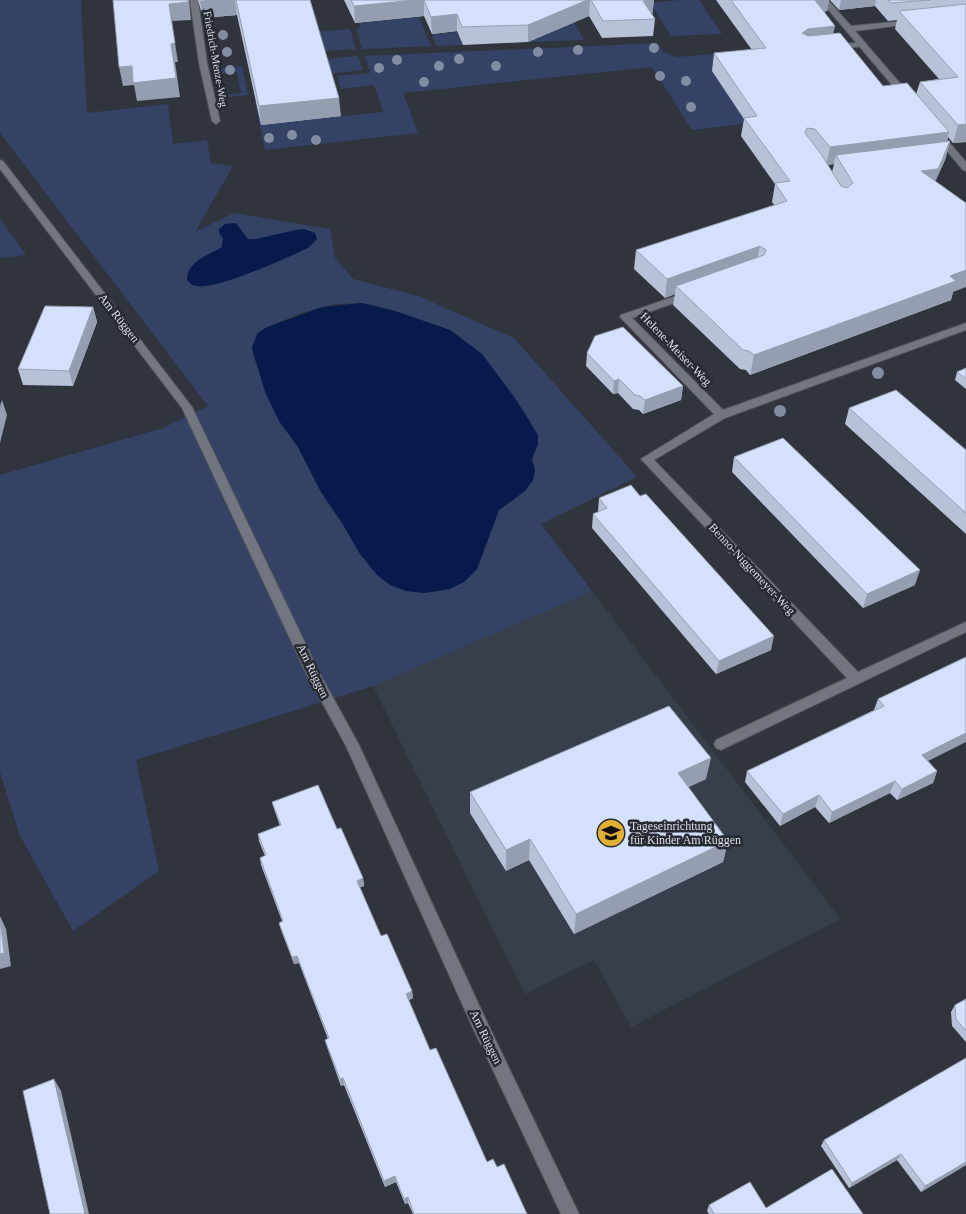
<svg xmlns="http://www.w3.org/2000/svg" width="966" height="1214" font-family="Georgia,serif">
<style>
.built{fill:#383f4c}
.green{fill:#334265;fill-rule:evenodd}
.water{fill:#08194b}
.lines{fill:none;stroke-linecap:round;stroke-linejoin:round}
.service-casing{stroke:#4f5359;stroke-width:2}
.minor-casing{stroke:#4f5359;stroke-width:2}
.service{fill:#727680;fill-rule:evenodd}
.minor{fill:#727680;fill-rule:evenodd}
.tree{fill:#828da3}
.wall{fill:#b7c2d9;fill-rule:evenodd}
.shaded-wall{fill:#959eb0}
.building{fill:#d5e1fc;stroke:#959eb0}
.labels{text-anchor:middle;stroke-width:5;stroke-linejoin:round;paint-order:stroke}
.far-street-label{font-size:11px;fill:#dcdfe4;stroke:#262a32}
.street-label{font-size:12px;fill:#dcdfe4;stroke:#262a32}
.poi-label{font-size:12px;fill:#dcdfe4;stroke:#262a32;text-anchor:start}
</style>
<rect width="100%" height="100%" fill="#30343c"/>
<!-- built -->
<path class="built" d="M592 591 840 919 631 1027 594 960 525 994 373 686Z"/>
<!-- green -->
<path class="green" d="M0 0H81L87 113 168 104 173 144 207 140 211 163 233 166 195 232 234 213 330 229 335 258 353 279 418 296 514 338 637 477 541 524 592 591 373 686 136 760 159 871 73 931 20 836 0 772V475L163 428 208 406 0 133ZM362 303 395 311 450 330 482 355 529 419 538 444 532 459 535 470 525 491 499 510 477 569 450 589 424 593 406 591 360 554 342 523 321 492 298 447 279 421 254 358 252 349 265 328 302 313 335 304Z
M412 0 431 46 362 49 356 29 361 28 359 23 406 18Z
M680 0H699L722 34 671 36 650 3Z
M564 4 584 40 531 42 514 9Z
M350 29 356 49 321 51 316 32Z
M457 32 463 45 436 46 432 34Z
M658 43 663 52 677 57 734 52 901 105 692 130 652 67 403 93 418 133 265 150 255 102 279 100 285 122 383 112 374 85 341 89 337 76 370 73 365 56Z
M358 56 363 70 328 74 249 66Z
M242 66 248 95 222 98V95L241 93 237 72 218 74 217 69Z
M0 218 26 255 0 258Z"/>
<!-- water -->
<path class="water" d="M236 223 248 239H256L296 230 304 229 315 233 317 239 308 248C286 258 217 290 197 286 193 286 190 283 187 280 187 261 209 255 222 247L223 238 219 233V229L225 224Z
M362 303 395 311 450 330 482 354 515 398 538 435V444L532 459 535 470 533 480 525 491 499 510 477 569 464 582 450 589 424 593 406 591 390 585 377 575 360 554 342 523 321 492 298 447 279 421 265 392 252 348 257 334 265 328 322 307Z"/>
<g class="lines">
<defs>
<path id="service" d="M862 42 866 44 865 46 834 49 830 47 834 45Z"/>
<path id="minor" d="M190 0H198L207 63 220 121 216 124 212 121 199 63Z
M820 0H828L851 26 914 20V24H911L855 31 910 95V99H904Z
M939 133 942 134 966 162V171L963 170 936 138 935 136Z
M0 160 3 161 192 407 319 672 359 745 485 1018 579 1214H561L473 1028 346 746 306 673 182 408 0 169Z
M690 291 694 292V296L632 318 723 410 966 323V330L725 418 654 460 858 672 966 622V632L721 750 716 748 714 744 716 740 847 678 641 459 714 414 620 317 621 315Z"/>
</defs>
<!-- service casing -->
<use href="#service" class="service-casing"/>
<!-- minor casing -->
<use href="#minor" class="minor-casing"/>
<!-- service -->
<use href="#service" class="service"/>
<!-- minor -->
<use href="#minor" class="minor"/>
</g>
<!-- trees -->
<g class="tree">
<circle cx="223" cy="35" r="5"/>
<circle cx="654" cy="48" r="5"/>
<circle cx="578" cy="50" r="5"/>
<circle cx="227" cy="52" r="5"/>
<circle cx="538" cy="52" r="5"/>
<circle cx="459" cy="59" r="5"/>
<circle cx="397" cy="60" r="5"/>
<circle cx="439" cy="66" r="5"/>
<circle cx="496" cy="66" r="5"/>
<circle cx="379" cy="68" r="5"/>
<circle cx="230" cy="70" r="5"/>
<circle cx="660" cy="76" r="5"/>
<circle cx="686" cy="81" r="5"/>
<circle cx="424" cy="82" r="5"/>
<circle cx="691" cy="107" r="5"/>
<circle cx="292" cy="135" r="5"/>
<circle cx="269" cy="138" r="5"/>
<circle cx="316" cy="140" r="5"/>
<circle cx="878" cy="373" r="6"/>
<circle cx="780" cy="411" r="6"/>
</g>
<!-- wall -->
<path class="wall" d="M198 0H310L341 116 261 125 237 15 203 18Z
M344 0H654L652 15 655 19 653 36 602 38 589 16 528 42 463 45 457 31 432 34 424 16 355 23Z
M716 0H829L827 11 824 12 833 34 883 86 916 94 920 82 939 79 895 29 897 20 888 21 875 6 839 10 830 0H966V142L953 143 948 137 947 142 950 141 945 160 935 181 953 292 951 300 750 375 746 370 740 369 673 305 675 294 665 298 634 269 636 250 775 206 772 202 775 184 741 136 744 119 712 71 714 53 752 50ZM834 164 832 172 828 165Z
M93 307 97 322 73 386 23 385 18 369Z
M587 353 683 386 681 400 643 414 639 410 633 409 618 393 613 394 586 366Z
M966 368V389L955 380 957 372Z
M849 408 966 450V534L845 424Z
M734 457 915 585 863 608 732 472Z
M599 498 771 650 716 674 592 528 593 514 598 512Z
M966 657 928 761 937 771 933 783 897 800 890 793 829 823 815 807 780 826 745 782 747 771 874 710 878 699Z
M706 779 688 787 728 841 723 862 574 934 529 860 506 871 470 813V792Z
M272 802 337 829 363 878 364 886 360 887 381 936 412 991 413 998 409 1000 430 1050 487 1162 497 1167 527 1214H413L408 1203 405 1204 396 1182 385 1187 344 1085 341 1086 327 1047 325 1040 328 1039 299 963 294 964 281 930 279 923 282 921 261 865 260 858 265 856 259 841 258 834 280 826 274 809Z
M966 999V1042L952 1026 951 1012 955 1005Z
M824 1140 966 1165 921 1192 897 1160 849 1188 821 1146Z
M709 1205 766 1208 863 1214H709L707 1211Z"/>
<!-- shaded-wall -->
<path class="shaded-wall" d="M189 0 191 20 172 21 169 4Z
M205 0H235L237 15 203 18 200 1Z
M415 0H424V16L355 23 354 6Z
M587 0H590L589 16 528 42V25Z
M654 0 652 17 643 1Z
M811 0H829L827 11 809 13Z
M841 0H876L875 6 839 10Z
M457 14V31L432 34 431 17Z
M835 26 831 43 805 46 802 33 808 29Z
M175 43 178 62H175L180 97 137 101 134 85 123 86 119 67 171 44Z
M339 98 341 116 261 125 259 106Z
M966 124V142L953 143 958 125Z
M949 132 944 151 836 155 834 164 826 165 830 147Z
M950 141 945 160 933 187 921 171Z
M760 246 756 265 676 286 675 294 665 298 667 279Z
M966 270V287L953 292 951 300 750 375 754 355Z
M93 307 97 322 73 386 69 371Z
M619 379 618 393 613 394 614 381Z
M683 386 681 400 643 414 645 400Z
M2 400 7 415 0 443V406Z
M920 570 915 585 863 608 867 594Z
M774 636 771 650 716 674 719 661Z
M966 733V742L918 766 922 755Z
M711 758 706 779 674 794 678 773Z
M937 771 933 783 897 800 902 789Z
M895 781 890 793 829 823 832 812Z
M819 795 815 807 780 826 783 814Z
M530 839 529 860 506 871V850Z
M728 841 723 862 574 934 576 914Z
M363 878 364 886 358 888 357 881Z
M0 916 6 929 11 966 0 969Z
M297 956 299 963 294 964 292 957Z
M412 991 413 998 406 1000V994Z
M343 1078 344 1085 341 1086 340 1079Z
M54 1079 61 1091 89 1214H85Z
M901 1154 897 1160 849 1188 852 1183Z
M966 1162V1165L921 1192 925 1186Z
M395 1176 396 1182 385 1187 384 1181Z
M408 1197V1203L405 1204 404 1199Z"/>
<!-- building -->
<path class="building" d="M113 0H188V2L169 4 175 43 171 44 176 78 133 83 132 66 119 67Z
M236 0H310L339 98 259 106Z
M351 0H415L354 6Z
M424 0H587L528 25 462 27 457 14 431 17Z
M591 0H653L643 1 655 19 603 21Z
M731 0H815L835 26 808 29 802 33 808 36 840 33 883 86 907 83 949 132 830 147 815 129 807 128 805 133 821 154 841 186 847 188 853 183 836 155 950 141 938 169 921 171 966 203V270L950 276 956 281 754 355 749 351 743 350 676 286 764 255 766 250 760 246 667 279 636 250 787 201 775 183 790 181 744 118 757 116 714 53 766 48Z
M888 0H930L891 3Z
M966 4V124L958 125 920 82 958 77 899 11Z
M45 306 93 307 69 371 18 369Z
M623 327 683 386 645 400 640 396 635 395 619 379 614 381 587 353 595 336Z
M966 368V379L957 372Z
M896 390 966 450V513L849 408Z
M783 438 920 570 867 594 734 457Z
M631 485 640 496 646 494 774 636 719 661 593 514 607 508 599 498Z
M966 657V733L922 755 937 771 902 789 895 781 832 812 819 795 783 814 747 771 884 706 878 699Z
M669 706 711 758 678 773 728 841 576 914 530 839 506 850 470 792Z
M318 785 337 829 341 828 363 878 357 881 381 936 387 934 412 991 406 994 430 1050 436 1048 487 1162 493 1159 497 1167 504 1164 527 1214H414L408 1197 404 1199 395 1176 384 1181 343 1078 340 1079 325 1040 329 1038 297 956 292 957 279 923 283 921 260 858 266 855 258 834 281 825 272 802Z
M0 918 4 953 0 954Z
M966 999V1031L956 1019 955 1005Z
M966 1058V1162L925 1186 901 1154 852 1183 824 1140Z
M54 1079 85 1214H50L23 1091Z
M832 1169 863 1214H714L709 1205 750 1182 766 1208Z"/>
<!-- icons -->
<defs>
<symbol id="school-disc" viewBox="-11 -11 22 22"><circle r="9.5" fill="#e1af34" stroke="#262a32"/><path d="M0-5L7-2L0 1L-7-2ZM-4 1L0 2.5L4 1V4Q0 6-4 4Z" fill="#111"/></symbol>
</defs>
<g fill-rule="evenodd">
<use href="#school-disc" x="595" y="817" width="32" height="32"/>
</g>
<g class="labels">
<!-- far-street labels -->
<g class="far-street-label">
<text transform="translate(216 59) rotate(80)" y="4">Friedrich-Menze-Weg</text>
</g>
<!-- street labels -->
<g class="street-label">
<text transform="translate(119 318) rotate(52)" y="4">Am Rüggen</text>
<text transform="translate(676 349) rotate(46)" y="4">Helene-Meiser-Weg</text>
<text transform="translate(752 569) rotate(47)" y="4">Benno-Niggemeyer-Weg</text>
<text transform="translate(313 671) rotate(64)" y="4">Am Rüggen</text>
<text transform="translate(486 1037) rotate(64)" y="4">Am Rüggen</text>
</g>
<!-- poi labels -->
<g class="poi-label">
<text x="630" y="830">Tageseinrichtung<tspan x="630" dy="14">für Kinder Am Rüggen</tspan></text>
</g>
</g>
</svg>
